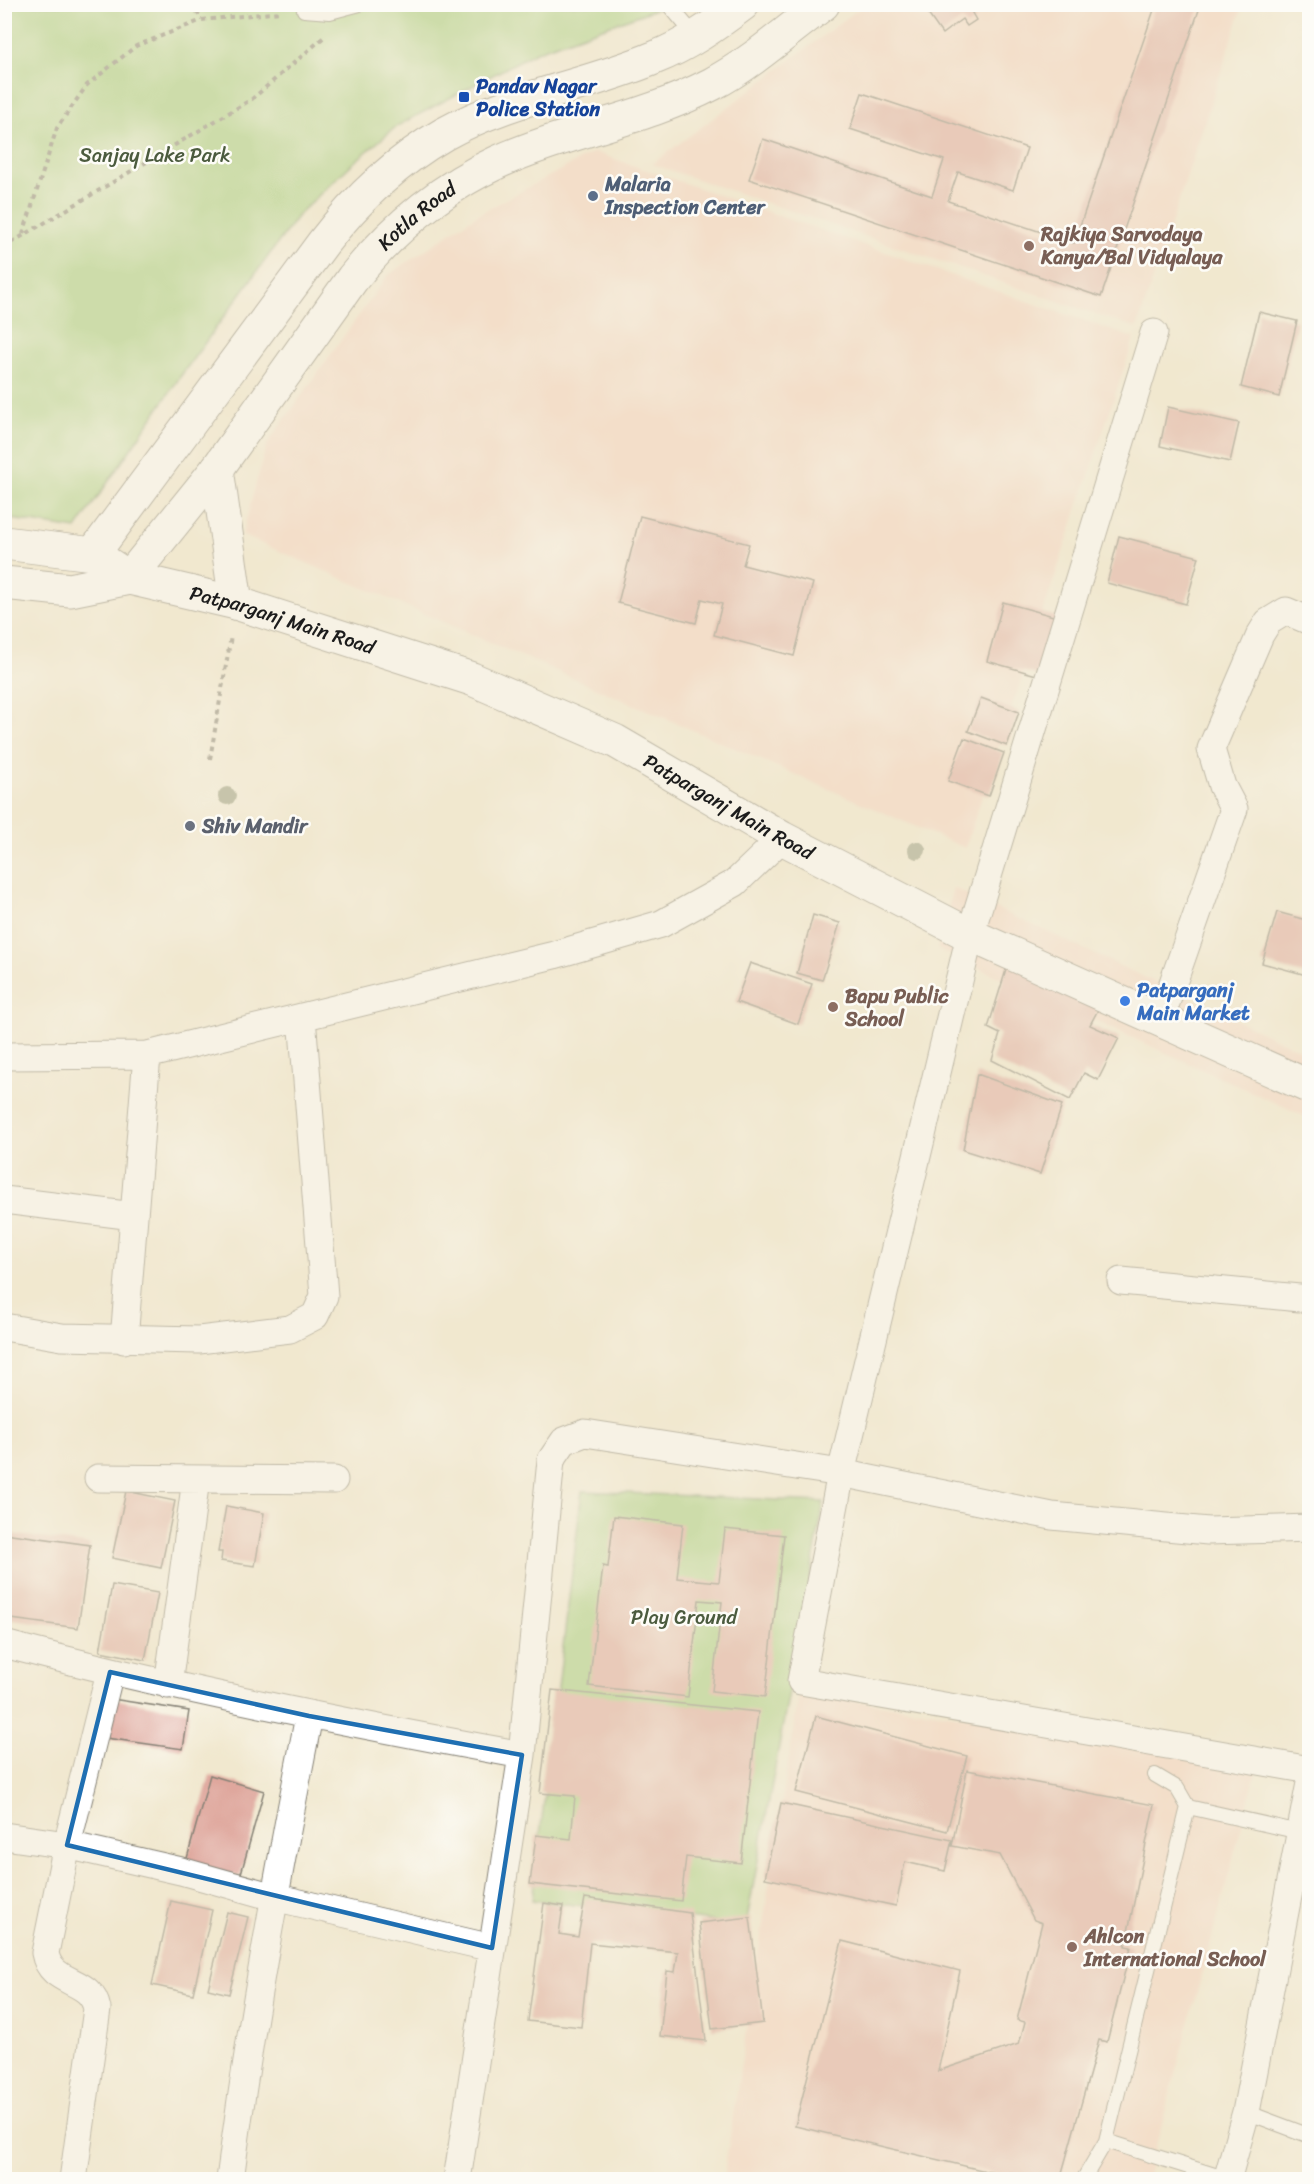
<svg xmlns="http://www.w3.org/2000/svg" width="1314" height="2184" font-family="Sriracha,sans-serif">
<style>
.built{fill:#f5d3c1}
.green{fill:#a2cf7c;stroke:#5f764c;stroke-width:1.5}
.building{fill:#dfa79d}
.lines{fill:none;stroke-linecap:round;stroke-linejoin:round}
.lane-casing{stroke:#868276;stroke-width:16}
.street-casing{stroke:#868276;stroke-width:29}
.secondary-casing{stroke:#868276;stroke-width:35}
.path{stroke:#868276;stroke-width:4;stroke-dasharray:4.5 4.5;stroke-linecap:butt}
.lane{stroke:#fff;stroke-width:14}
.street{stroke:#fff;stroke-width:27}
.secondary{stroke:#fff;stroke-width:33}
.tree{fill:#969a7f}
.marked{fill:none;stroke:#1f6fb2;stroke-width:4.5;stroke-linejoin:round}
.transit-dot{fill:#1a4fb4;stroke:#fdfcf7;stroke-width:2}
.service-dot{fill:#5c6f8a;stroke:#fdfcf7;stroke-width:2}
.education-dot{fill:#8d6e63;stroke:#fdfcf7;stroke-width:2}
.worship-dot{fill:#6b7280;stroke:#fdfcf7;stroke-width:2}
.shop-dot{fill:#3f7fe0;stroke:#fdfcf7;stroke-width:2}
.labels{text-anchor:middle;stroke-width:5;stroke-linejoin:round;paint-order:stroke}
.transit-label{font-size:20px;font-weight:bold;fill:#164399;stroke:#fdfcf7;text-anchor:start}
.park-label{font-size:20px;fill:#4b5b3e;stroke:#fdfcf7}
.service-label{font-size:20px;font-weight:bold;fill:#4e5e75;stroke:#fdfcf7;text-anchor:start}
.street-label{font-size:20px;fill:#1c1c1c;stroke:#fdfcf7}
.education-label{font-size:20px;font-weight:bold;fill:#785e54;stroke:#fdfcf7;text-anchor:start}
.worship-label{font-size:20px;font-weight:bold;fill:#5b616d;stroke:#fdfcf7;text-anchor:start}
.shop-label{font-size:20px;font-weight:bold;fill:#366cbe;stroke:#fdfcf7;text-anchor:start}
</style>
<rect width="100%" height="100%" fill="#fdfcf7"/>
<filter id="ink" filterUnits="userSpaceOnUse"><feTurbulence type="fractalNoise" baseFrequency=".0167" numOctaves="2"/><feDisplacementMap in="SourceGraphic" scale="12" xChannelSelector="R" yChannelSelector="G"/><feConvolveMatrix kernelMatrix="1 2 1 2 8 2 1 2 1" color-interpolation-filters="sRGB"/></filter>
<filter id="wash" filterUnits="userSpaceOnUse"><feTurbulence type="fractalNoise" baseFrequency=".008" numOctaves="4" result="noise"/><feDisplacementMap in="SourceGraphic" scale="24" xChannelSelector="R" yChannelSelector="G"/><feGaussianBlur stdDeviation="1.35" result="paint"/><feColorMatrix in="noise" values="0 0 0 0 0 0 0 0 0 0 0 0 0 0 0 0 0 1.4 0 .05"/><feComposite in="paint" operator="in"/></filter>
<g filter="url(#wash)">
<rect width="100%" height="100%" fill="#f1e8cf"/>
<!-- built -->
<path class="built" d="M864 5H1243L1137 328 652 164Z
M594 152 1134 338 965 848 242 535 267 444 387 276 477 215Z
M953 888 1309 1054V1118L937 949Z
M799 1693 1260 1758 1147 2179 723 2180Z"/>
<!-- green -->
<path class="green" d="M5 5H667L538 51 397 126 352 164 299 214 180 377 76 529 5 518Z
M582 1491 824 1502 746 1925 532 1900Z"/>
<g id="blocks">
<!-- building -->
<path class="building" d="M921 4H983L972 13 976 20 967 26 962 19 942 34Z
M1156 4H1201L1101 297 749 179 763 139 932 196 944 160 850 129 862 93 1027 148 1013 190 958 172 948 201 1074 243Z
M1259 312 1297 321 1279 397 1241 387Z
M1168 407 1239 423 1230 462 1160 446Z
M640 516 749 544 743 565 813 583 794 656 714 635 722 604 702 599 696 623 618 603Z
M1119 536 1199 557 1186 604 1107 583Z
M1003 602 1064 619 1047 678 987 661Z
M981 698 1019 712 1007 746 968 731Z
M964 738 1004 753 989 796 948 781Z
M1277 912 1310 921V976L1262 963Z
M813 915 840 923 822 980 797 973Z
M1010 957 1102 1002 1090 1025 1119 1038 1098 1080 1084 1073 1070 1100 992 1060 1000 1034 988 1028Z
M750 963 812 984 798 1024 736 1002Z
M977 1074 1062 1105 1040 1174 963 1150Z
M126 1491 175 1501 161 1568 112 1558Z
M226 1506 264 1513 255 1566 221 1561 222 1552H218Z
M614 1516 683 1524 677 1578 719 1582 725 1529 784 1535 765 1697 712 1691 722 1602 699 1600 688 1697 589 1686 603 1566 608 1567Z
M4 1533 90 1545 78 1628 4 1618Z
M112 1585 158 1593 145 1660 100 1651Z
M552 1690 758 1712 741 1863 686 1857 681 1901 530 1884 536 1835 571 1839 575 1796 540 1793Z
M112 1699 189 1711 183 1749 106 1738Z
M816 1716 967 1756 947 1831 796 1792Z
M967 1770 1154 1805 1125 1946 1131 1947 1107 2042 1099 2040 1060 2180H1024L795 2126 842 1941 960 1971 938 2071 1019 2044 1025 2022 1017 2020 1042 1923 1034 1920 1000 1855 952 1846Z
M210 1775 264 1791 240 1877 186 1862Z
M781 1803 952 1840 945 1871 905 1862 896 1906 765 1878Z
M585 1898 690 1913 706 2041 660 2036 667 1971 675 1972 678 1952 590 1943 581 2027 528 2021 544 1903 563 1906 559 1934 578 1937Z
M171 1901 212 1910 193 1994 152 1985Z
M227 1912 248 1917 229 1994 208 1989Z
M750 1917 763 2023 712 2029 699 1923Z"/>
</g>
</g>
<g filter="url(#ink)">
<use href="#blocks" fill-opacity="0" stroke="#868276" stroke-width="1.5"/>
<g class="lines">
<defs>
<path id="lane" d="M668 4 696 37
M304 10 330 12 360 4
M1188 1807 1300 1832
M1246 2112 1310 2136
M1106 2141 1227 2179
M1083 2180 1106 2141 1188 1807 1177 1788 1155 1775"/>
<path id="street" d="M1160 1020 1234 809 1222 786 1211 749 1260 635 1268 622 1286 611 1310 621
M4 1056 147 1055 554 955 661 924 735 883 782 838
M4 1200 134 1216
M1121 1281 1310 1299
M4 1327 62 1337 199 1340 290 1329 315 1316 324 1296 302 1017
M124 1340 147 1055
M98 1478 334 1480
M1310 1528 1208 1531 1052 1516 841 1473 801 1681 1310 1770
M4 1644C175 1689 348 1723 522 1755
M168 1685 196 1479
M4 1836 67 1845 181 1871 274 1897 492 1948
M73 2180 97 2009C91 1976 51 1987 45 1953L67 1845 110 1672
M230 2180C250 2024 279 1870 309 1716
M457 2180 522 1755 551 1460 564 1441 585 1433 841 1473 970 935 1154 333
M1227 2180 1246 2112 1310 1783"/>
<g id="secondary">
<path d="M217 469 236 603"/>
<path id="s1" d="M4 543 93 554 129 578 236 603 472 679 615 741 782 838 970 935 1310 1087"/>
<path d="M93 554 323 243C356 200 397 161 444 134 510 97 585 87 654 58 687 45 715 25 743 4"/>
<path id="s2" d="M129 578 217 469 353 278C392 230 441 188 498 162 567 131 645 119 712 84 752 63 787 31 823 4"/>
<path d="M4 583 70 590 129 578"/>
</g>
</defs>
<!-- lane casing -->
<use href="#lane" class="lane-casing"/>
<!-- street casing -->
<use href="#street" class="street-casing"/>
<!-- secondary casing -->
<use href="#secondary" class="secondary-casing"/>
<!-- path -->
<path class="path" d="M192 4 202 20
M23 234 57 128 87 85 136 46 202 20 281 12
M4 247 252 99 324 37
M210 759 231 636"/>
<!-- lane -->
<use href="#lane" class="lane"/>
<!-- street -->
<use href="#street" class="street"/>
<!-- secondary -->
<use href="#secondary" class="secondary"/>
</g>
<!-- trees -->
<g class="tree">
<circle cx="227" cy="796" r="9"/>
<circle cx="917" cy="850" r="9"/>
</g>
</g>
<!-- marked area -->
<path d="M0 0H1314V2184H0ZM110 1672 309 1716 522 1755 492 1948 67 1845Z" fill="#f1e8cf" fill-opacity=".55" fill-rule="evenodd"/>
<path class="marked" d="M110 1672 309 1716 522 1755 492 1948 67 1845Z"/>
<!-- markers -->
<rect class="transit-dot" x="458" y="91" width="12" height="12" rx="3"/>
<circle class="service-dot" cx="593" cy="196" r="6"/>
<g class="education-dot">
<circle cx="1029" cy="246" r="6"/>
<circle cx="833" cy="1007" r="6"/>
<circle cx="1072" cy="1947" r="6"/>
</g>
<circle class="worship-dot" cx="190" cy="826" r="6"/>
<circle class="shop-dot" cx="1125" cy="1001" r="6"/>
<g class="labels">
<!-- transit labels -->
<g class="transit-label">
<text x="476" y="93">Pandav Nagar<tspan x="476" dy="23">Police Station</tspan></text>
</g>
<!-- park labels -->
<g class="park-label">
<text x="155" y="162">Sanjay Lake Park</text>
<text x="684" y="1624">Play Ground</text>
</g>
<!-- service labels -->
<g class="service-label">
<text x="605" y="191">Malaria<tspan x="605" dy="23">Inspection Center</tspan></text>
</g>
<!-- street labels -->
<g class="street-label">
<text dy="7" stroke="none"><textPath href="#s2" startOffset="464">Kotla Road</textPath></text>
<text dy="7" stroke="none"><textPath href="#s1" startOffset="292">Patparganj Main Road</textPath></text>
<text dy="7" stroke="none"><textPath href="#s1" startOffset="778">Patparganj Main Road</textPath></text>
</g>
<!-- education labels -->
<g class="education-label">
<text x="1041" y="241">Rajkiya Sarvodaya<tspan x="1041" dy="23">Kanya/Bal Vidyalaya</tspan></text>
<text x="845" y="1003">Bapu Public<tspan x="845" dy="23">School</tspan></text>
<text x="1084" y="1943">Ahlcon<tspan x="1084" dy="23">International School</tspan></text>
</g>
<!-- worship labels -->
<g class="worship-label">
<text x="202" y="833">Shiv Mandir</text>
</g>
<!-- shop labels -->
<g class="shop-label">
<text x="1137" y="997">Patparganj<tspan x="1137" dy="23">Main Market</tspan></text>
</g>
</g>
<!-- margin -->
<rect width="1314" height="2184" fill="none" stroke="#fdfcf7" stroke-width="24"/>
</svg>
